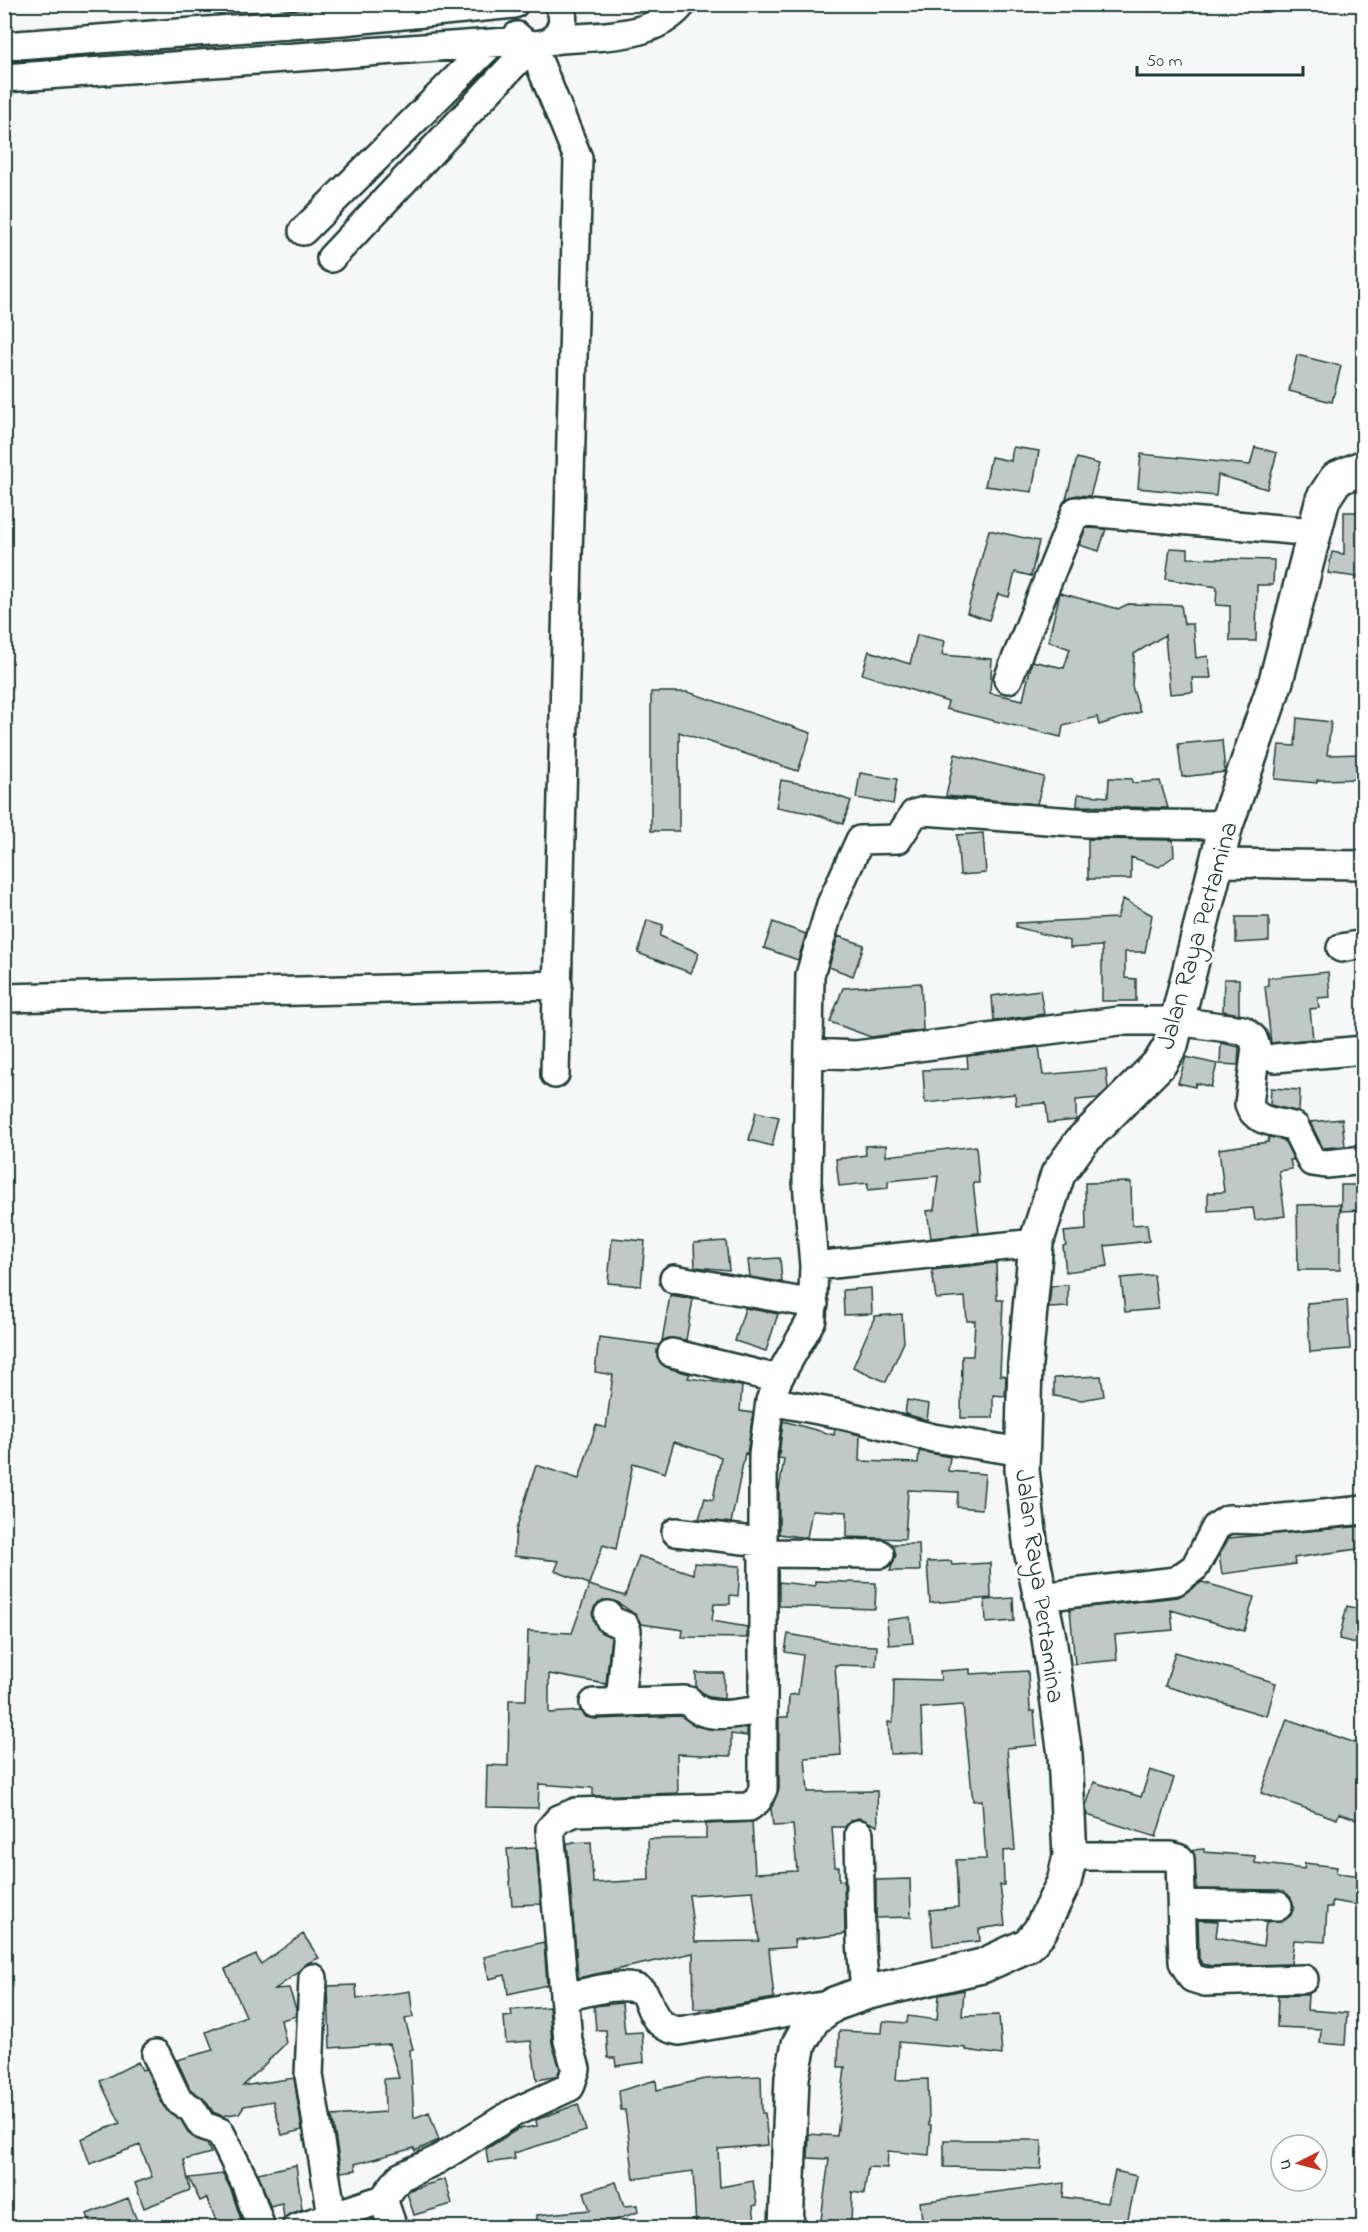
<svg xmlns="http://www.w3.org/2000/svg" width="1368" height="2232" font-family="'Indie Flower',sans-serif">
<style>
.building{fill:#c0c9c6;stroke:#1f3d34;stroke-width:1.5;fill-rule:evenodd}
.lines{fill:none;stroke-linecap:round;stroke-linejoin:round}
.street-casing{stroke:#1f3d34;stroke-width:32}
.primary-casing{stroke:#1f3d34;stroke-width:38}
.street{stroke:#fff;stroke-width:27}
.primary{stroke:#fff;stroke-width:33}
.labels{text-anchor:middle;stroke-width:6;stroke-linejoin:round;paint-order:stroke}
.street-label{font-size:26px;fill:#1f3d34;stroke:#fff}
</style>
<rect width="100%" height="100%" fill="#f6f7f7"/>
<filter id="ink" filterUnits="userSpaceOnUse"><feTurbulence type="fractalNoise" baseFrequency=".0167" numOctaves="2"/><feDisplacementMap in="SourceGraphic" scale="12" xChannelSelector="R" yChannelSelector="G"/><feConvolveMatrix kernelMatrix="1 2 1 2 8 2 1 2 1" color-interpolation-filters="sRGB"/></filter>
<g filter="url(#ink)">
<!-- building -->
<path class="building" d="M1297 355 1341 366 1332 402 1289 391Z
M1013 447 1039 451 1032 492 985 486 991 457 1011 461Z
M1255 447 1277 453 1267 489 1218 475 1216 496 1138 488 1141 454 1250 465Z
M1077 458 1099 464 1090 496 1077 495 1066 499Z
M1344 512H1364V578L1328 573 1332 552 1344 554Z
M1086 528 1106 529 1099 551 1079 545Z
M989 530 1039 541 1031 576 1015 572 1009 597 998 594 989 620 967 613Z
M1170 548 1188 549V558L1274 560 1273 585H1257L1256 641H1230V606L1216 605 1217 587 1166 579Z
M1060 593 1118 609 1128 604 1181 605 1184 624H1193L1196 658 1208 656 1211 678H1192L1193 692 1170 694 1165 635 1134 654 1132 686 1140 712 1099 725 1097 717 1063 726 1061 737 946 709 948 702 862 674 869 651 910 664 917 635 945 641 942 655 992 659 990 693 1023 700 1032 661 1064 668 1070 649 1048 641Z
M651 692H688L811 733 798 771 679 732V831H651Z
M1297 718 1331 722 1327 755 1364 754V779L1317 780V783L1275 779 1279 745 1295 746Z
M1222 740 1225 772 1182 777 1178 744Z
M955 754 1044 777 1037 804 946 796Z
M860 773 897 779 893 804 856 798Z
M1109 778 1132 779V783L1160 781 1168 808 1077 806 1078 794 1108 797Z
M781 780 808 785 851 801 843 824 815 814 776 807Z
M983 833 986 873 960 875 957 835Z
M1088 839 1173 840 1174 856 1159 867 1131 857V879H1088Z
M1123 899 1152 915 1145 952H1125V978L1136 979V1001H1102V946L1070 948V941L1016 927V923L1117 918Z
M1236 917H1269V941L1236 943Z
M647 920 663 925 660 936 699 953 691 973 638 953Z
M773 922 806 934 798 960 764 948Z
M838 936 864 945 853 976 829 967Z
M1328 972 1330 997 1318 998 1319 1008 1310 1009 1313 1039 1271 1043 1265 986H1268V978Z
M1224 979H1239V1014L1223 1011Z
M921 983 923 1030 871 1037 830 1022 843 988Z
M1040 990 1044 1014 994 1021 992 996Z
M1221 1043 1239 1047 1238 1065 1220 1064Z
M1039 1047 1043 1075 1106 1069 1108 1089 1098 1098 1076 1100V1120L1048 1123 1046 1103 1016 1105 1015 1094 925 1103 923 1070 968 1068 967 1056Z
M1186 1057 1217 1064 1211 1087 1196 1083 1195 1087 1178 1083Z
M1271 1088 1300 1090 1299 1112 1270 1105Z
M756 1112 779 1117 772 1146 749 1140Z
M1342 1119 1345 1146 1323 1148 1310 1122Z
M1269 1137 1284 1140 1294 1160H1290L1292 1169 1279 1171 1285 1216 1255 1220 1253 1208 1208 1211V1193L1224 1192 1219 1149 1268 1142Z
M886 1145V1156L976 1146 979 1183H973L979 1233 931 1238 927 1211 934 1210 938 1176 888 1181V1188L868 1190V1183L839 1186 836 1159 866 1155 865 1146Z
M1131 1182 1132 1225 1147 1224 1149 1241 1105 1246 1108 1266 1066 1272 1063 1246 1066 1245 1064 1232 1086 1230 1085 1183Z
M1341 1185H1364V1210L1341 1211Z
M1340 1204V1270H1298L1297 1205Z
M612 1238 645 1241 641 1286 608 1283Z
M726 1241 729 1270 695 1267 694 1243Z
M780 1258 782 1282 750 1277 748 1260Z
M996 1263 997 1300H1003L1000 1375 1006 1376 1005 1396 993 1395V1418H961L962 1356H973L975 1321H967L965 1297 936 1299 932 1270Z
M1154 1275 1158 1309 1125 1312 1121 1278Z
M1068 1285V1307L1049 1308 1051 1286Z
M871 1288 872 1314 844 1315 843 1290Z
M670 1295 693 1299 686 1340 668 1338 662 1341Z
M1347 1300 1350 1349 1310 1352 1307 1303Z
M745 1308 778 1314 766 1351 735 1341Z
M902 1314 904 1342 886 1382 853 1367 875 1316Z
M599 1337 659 1345 657 1358 668 1368 690 1374 688 1378 742 1386 740 1411 753 1413 747 1454 745 1453 731 1523 699 1519 705 1498 713 1500 721 1457 674 1442 665 1473 633 1463 616 1549 603 1545 589 1584 555 1571 559 1561 514 1556 516 1530 536 1465 579 1479 596 1425 606 1428 613 1375 595 1372Z
M1101 1376 1104 1396 1082 1400 1054 1396V1378Z
M907 1400 929 1404 927 1420 905 1414Z
M783 1421 834 1435 835 1429 860 1435 859 1461 918 1463 919 1451 950 1457 948 1471 985 1474 982 1509 957 1507 958 1492 908 1490 905 1539 847 1537V1512L812 1510 807 1538 779 1534V1490L784 1459 779 1458V1455Z
M1364 1526V1548L1294 1558 1295 1564 1222 1574 1219 1555 1229 1538Z
M891 1544H919L920 1571H890L896 1555Z
M639 1556 693 1574 694 1563 740 1566 738 1596 730 1595V1604H714L712 1621 747 1627V1638L682 1637 683 1630 641 1624 636 1615 617 1602 603 1600 595 1606 592 1613 599 1631 611 1637 606 1684 549 1674V1713L581 1711 586 1717 595 1719 681 1716 696 1726 709 1729 747 1728V1736L731 1734V1756L677 1754 678 1793 593 1796V1788L539 1784 538 1808 486 1807 487 1765 508 1766 509 1700H526L528 1631 572 1633 589 1585 625 1596Z
M951 1561 952 1565 990 1563 991 1598 930 1603 927 1562Z
M815 1581 876 1583 875 1609 779 1606V1582L815 1586Z
M1202 1582 1254 1597 1244 1631 1171 1610 1173 1630 1115 1635 1117 1660 1075 1664 1070 1609 1178 1597Z
M1013 1598 1014 1621 986 1623 985 1600Z
M1347 1606 1364 1610V1645L1339 1639Z
M910 1617 913 1643 889 1645 887 1620Z
M788 1634 849 1645 877 1646 876 1666 835 1665 841 1755 805 1758 808 1792 877 1791 878 1826 859 1818 851 1820 845 1827H832L835 1867H839V1881L844 1880 845 1934 794 1940 795 1947 769 1949 774 1998 717 2008 694 2009 693 1953 578 1978 567 1843 591 1842 593 1883 649 1880 648 1839 706 1838V1824L752 1822 755 1873 797 1871 793 1825 773 1826 771 1808 779 1789V1717H788L789 1695 798 1694 803 1655 785 1652ZM753 1891 759 1941 695 1942 689 1895Z
M1175 1652 1276 1683 1267 1716 1165 1686Z
M970 1669V1674L1028 1671 1030 1711H1034L1037 1745 1007 1748 1015 1850 1003 1851 1004 1885H1000L1005 1925 979 1929 980 1941 933 1946 930 1910 958 1907 956 1860 986 1859 982 1800 973 1801 963 1705 921 1708 923 1753 890 1754 888 1722H893L894 1679 941 1680 940 1671Z
M696 1673H724V1699L709 1697 696 1688Z
M1287 1719 1364 1746V1822L1339 1813 1337 1819 1261 1793Z
M1150 1770 1174 1778 1156 1837 1087 1815 1086 1806 1094 1782 1141 1797Z
M536 1847 541 1904 512 1905 507 1849Z
M1204 1849V1852L1255 1856V1863L1304 1869 1305 1863 1337 1867 1336 1873 1362 1876 1357 1905 1332 1901V1907H1327L1325 1942 1294 1940 1291 1964 1212 1966 1202 1964 1199 1958 1198 1920 1218 1921 1216 1937 1263 1946 1266 1922 1285 1920 1291 1915 1294 1907 1291 1898 1279 1890 1197 1889 1193 1850Z
M910 1879 911 1917 876 1918V1880Z
M303 1934 319 1958 305 1964 299 1972 275 1989 289 1988 296 2009V2016L281 2020 286 2043 243 2086 294 2078 302 2130 282 2135 273 2101 244 2106 239 2113 222 2116 213 2112 205 2100 190 2089 177 2060 213 2050 206 2032 246 2016 225 1969 256 1955 261 1964Z
M544 1942 547 1985 508 1994 505 1975 489 1979 484 1957Z
M356 1985 357 1999 410 1991 413 2017 405 2019 413 2049 410 2050 414 2118 429 2112 439 2140 415 2151 414 2148 355 2164 356 2170 341 2172 332 2116 385 2112 384 2079 399 2078 389 2044 330 2048 328 1986Z
M964 1990 962 2016 999 2015 1002 2055 966 2050V2048L899 2042 896 2080 928 2079 929 2125H931L929 2155 888 2151 887 2168 868 2167 864 2194 852 2192 851 2228H820L829 2159 808 2158 809 2134 837 2136 845 2067H838L839 2031 882 2033 883 2021 907 2023 908 2016 937 2020 939 1995Z
M1299 1995H1308L1307 2010 1347 2013 1345 2045 1320 2043 1321 2029 1277 2027 1278 1996Z
M622 2003 625 2033 642 2032 644 2062 616 2066 615 2058H608L606 2030H596L594 2006Z
M549 2007 552 2043 560 2069 557 2076 537 2080 531 2041 506 2043 504 2017 512 2016 511 2010Z
M138 2062 142 2070 146 2069 164 2107 181 2120 189 2134 207 2144 211 2153 184 2160 190 2190 144 2208 135 2183 152 2177 140 2145 90 2164 81 2139 120 2123 100 2081Z
M761 2076 762 2113H765L768 2145 718 2149 720 2187 753 2181 757 2205 753 2206 756 2228H696L693 2171 634 2179 625 2110H621L619 2091 656 2080 657 2090 705 2079Z
M578 2104 586 2131 514 2153 515 2159 488 2163 486 2149 518 2129 537 2126 536 2120Z
M944 2140H1042L1041 2169 944 2167Z
M296 2165 302 2209 284 2218 282 2203 270 2206 258 2173Z
M1115 2171 1137 2176 1126 2228H923L920 2202 1064 2183 1063 2197 1108 2203Z
M223 2174 231 2190 244 2228H219L207 2198 200 2201 189 2178Z
M445 2179 452 2204 414 2215 407 2193 410 2190Z
M616 2182 624 2206 637 2205 638 2212 592 2228H537V2215L590 2210 584 2192Z
M128 2198 138 2223 126 2228H92L87 2214Z"/>
<g class="lines">
<defs>
<path id="street" d="M517 36C528 48 540 46 553 40 596 35 652 41 682 4
M553 40C562 29 567 18 558 4
M4 46 343 21 514 4
M4 78 521 41
M303 231 491 44
M331 258 532 45 578 158 555 1074
M1008 679 1076 511 1314 532
M1216 863 1364 865
M1341 948 1364 944
M4 998 558 985
M811 1053 856 1055 1119 1021H1176L1243 1030 1253 1038 1256 1047 1249 1104C1255 1124 1279 1121 1295 1127L1312 1162 1326 1164 1364 1160
M1275 1058 1364 1050
M814 1266 1036 1243
M674 1279 814 1304
M672 1353 778 1379
M770 1401 845 1415 933 1438 1023 1452
M676 1532 761 1542
M761 1553 880 1554
M1040 1597 1176 1581 1195 1567 1216 1527 1228 1519 1262 1520 1364 1510
M608 1615 610 1620 625 1626 627 1631 620 1702
M594 1703 684 1700 689 1701C703 1723 740 1712 762 1710
M859 1834 861 1941 865 1993
M1070 1856H1171L1180 1859 1183 1962 1192 1978 1205 1982 1304 1979
M1182 1904 1278 1906
M313 1978 309 2075 332 2215
M564 1997C586 1993 614 1983 635 1988 655 1992 643 2025 679 2031L834 2004
M156 2054 178 2100 192 2109 202 2125 220 2132 246 2184 261 2228
M383 2199 400 2177 437 2160 513 2113 570 2087 576 2069 568 2041 550 1829 559 1819 576 1812 749 1807 758 1800 763 1789V1454L770 1401 778 1379 812 1319 814 1266 807 1182 810 975 831 904 860 840 898 839 914 814 924 811 1088 823 1226 825
M296 2228 383 2199 393 2228"/>
<path id="primary" d="M786 2228 792 2077 799 2044 813 2019 834 2004 865 1993 982 1966 1028 1945 1040 1931 1064 1882 1070 1856 1065 1755 1049 1638 1031 1550 1022 1470 1025 1364 1036 1243 1058 1174 1081 1142 1160 1063 1171 1045 1226 825 1276 681 1323 499 1336 479 1364 467"/>
</defs>
<!-- street casing -->
<use href="#street" class="street-casing"/>
<!-- primary casing -->
<use href="#primary" class="primary-casing"/>
<!-- street -->
<use href="#street" class="street"/>
<!-- primary -->
<use href="#primary" class="primary"/>
</g>
</g>
<g class="labels">
<!-- street labels -->
<g class="street-label">
<text transform="translate(1196 935) rotate(-74)" y="9">Jalan Raya Pertamina</text>
<text transform="translate(1041 1586) rotate(82)" y="9">Jalan Raya Pertamina</text>
</g>
</g>
<!-- margin -->
<rect width="1368" height="2232" fill="none" stroke="#fff" stroke-width="24"/>
<rect x="12" y="12" width="1344" height="2208" fill="none" stroke="#1f3d34" stroke-width="2" filter="url(#ink)"/>
<!-- north arrow -->
<g transform="translate(1299 2163) rotate(264)"><circle r="28" fill="#ffffff" stroke="#a5b1ae" stroke-width="1.5"/>
<path d="M0-4.5L10 22L0 15L-10 22Z" fill="#c8321e"/>
<text y="-9" font-size="16" font-weight="bold" text-anchor="middle" fill="#1f3d34">U</text>
</g>
<!-- scale -->
<path d="M1137 66v9h166v-9" fill="none" stroke="#1f3d34" stroke-width="3"/>
<text x="1146" y="66" font-size="18" fill="#1f3d34" stroke="#ffffff" stroke-width="4.5" paint-order="stroke">50 m</text>
</svg>
